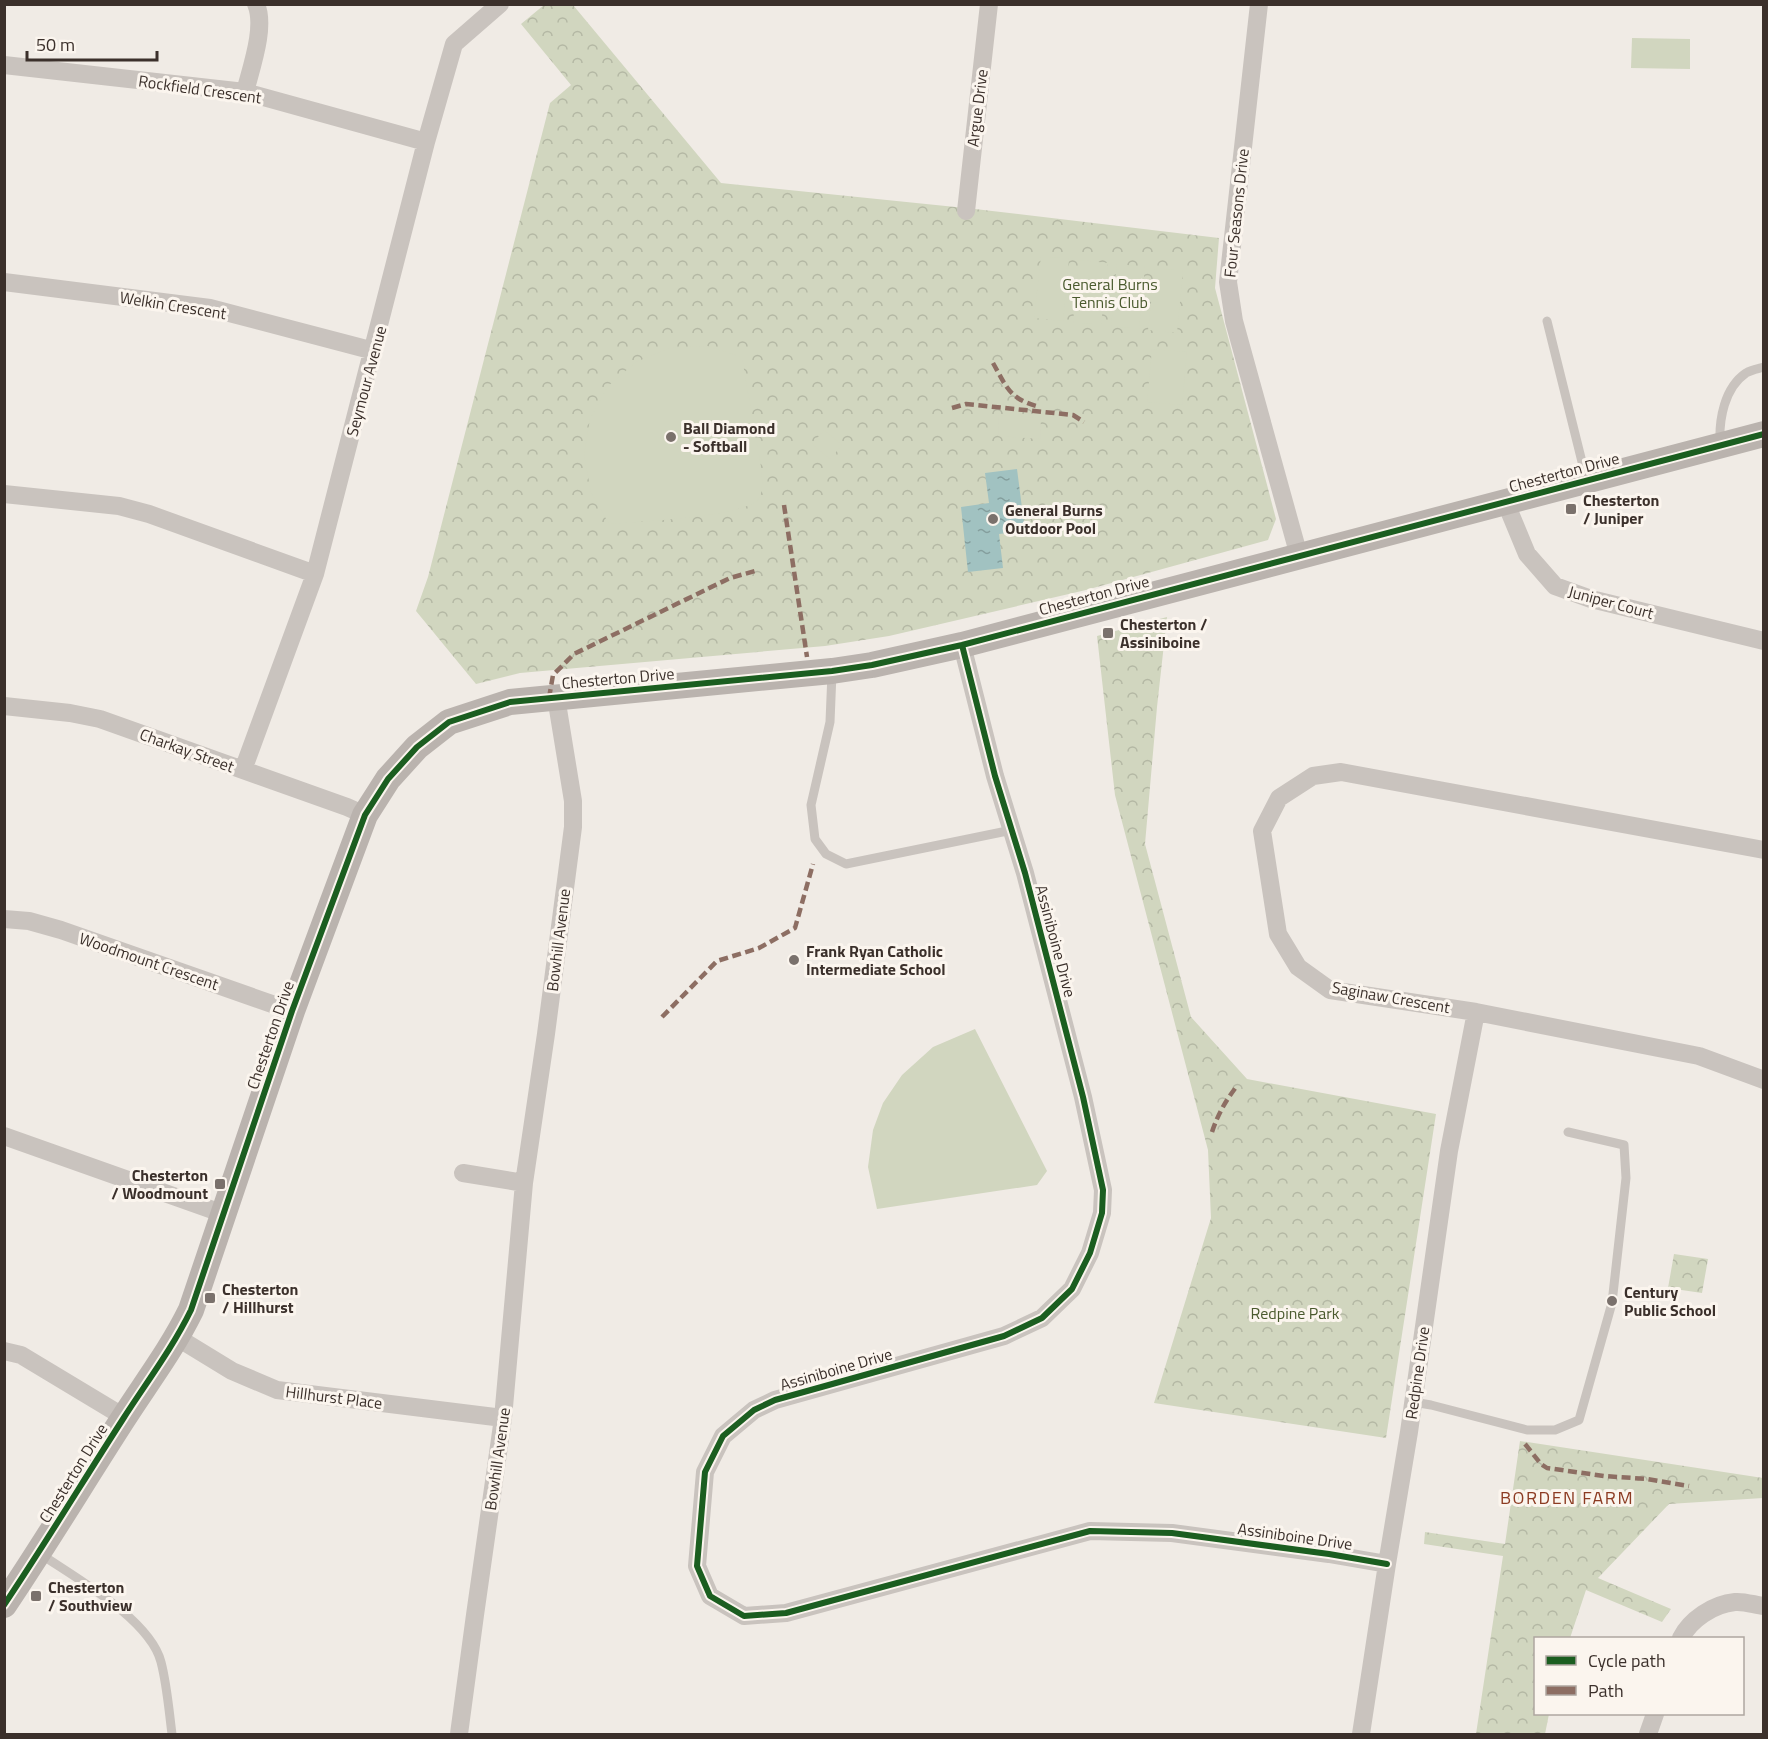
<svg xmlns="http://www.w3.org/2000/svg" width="1768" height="1739" font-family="'Titillium Web',sans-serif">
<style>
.park{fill:url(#park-crowns)}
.garden{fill:#d1d6bf}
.water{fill:url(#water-ripples)}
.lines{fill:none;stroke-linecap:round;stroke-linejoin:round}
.lane{stroke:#c9c3be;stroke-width:9}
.street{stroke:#c9c3be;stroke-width:18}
.secondary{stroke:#bab3ae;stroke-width:26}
.quiet{stroke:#8d6e63;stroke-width:4.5;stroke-dasharray:9 4.5;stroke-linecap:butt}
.cycleway-casing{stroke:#fbf5ee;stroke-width:10}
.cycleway{stroke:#1b5e20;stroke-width:6}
.poi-dot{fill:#7a716c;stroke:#fbf5ee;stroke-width:2}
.labels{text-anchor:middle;stroke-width:6;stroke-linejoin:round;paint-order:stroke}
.street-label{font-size:16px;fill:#3b302b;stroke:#fbf5ee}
.park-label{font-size:16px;fill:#4a5a2e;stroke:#fbf5ee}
.poi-label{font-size:16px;font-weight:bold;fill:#3b302b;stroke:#fbf5ee;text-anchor:start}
.neighbourhood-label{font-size:18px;letter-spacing:1.5px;fill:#8c3b22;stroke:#fbf5ee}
</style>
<defs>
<pattern id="park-crowns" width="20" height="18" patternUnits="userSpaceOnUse" patternTransform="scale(1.5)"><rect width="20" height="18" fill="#d1d6bf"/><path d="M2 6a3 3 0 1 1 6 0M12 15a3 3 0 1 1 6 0" fill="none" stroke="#b4b8a4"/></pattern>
<pattern id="water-ripples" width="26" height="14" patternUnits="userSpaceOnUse" patternTransform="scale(1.5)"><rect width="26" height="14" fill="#a1c2c1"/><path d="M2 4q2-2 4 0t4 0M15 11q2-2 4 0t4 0" fill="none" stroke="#849e9d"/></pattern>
</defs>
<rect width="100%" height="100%" fill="#f0ebe5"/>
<!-- park -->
<path class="park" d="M544 5H573L721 183 975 209 1219 238 1215 288 1276 519 1268 540 1086 590 889 636 825 646 520 673 476 684 416 611 428 577 550 103 571 85 521 24Z
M1167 617 1157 707 1145 844 1191 1017 1247 1079 1436 1114 1386 1438 1154 1403 1211 1218 1208 1150 1115 795 1097 636Z
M1674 1254 1708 1259 1702 1293 1668 1288Z
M1520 1441 1763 1478V1498L1669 1504 1598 1578 1671 1609 1662 1622 1586 1590 1570 1638H1536V1714H1549L1545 1734H1476L1503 1556 1424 1544 1425 1532 1505 1544Z"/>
<!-- garden -->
<path class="garden" d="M1632 38 1690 39V69L1631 68Z
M1041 256 1069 259 1063 321 1034 318Z
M1079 260 1108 263 1101 325 1073 322Z
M1117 264 1145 267 1139 329 1111 326Z
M1155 268 1183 271 1177 333 1148 330Z
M707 346 742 357C746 383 751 408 755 434 758 452 766 480 760 497 752 517 633 522 609 524L591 492 584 455 590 419 608 386 636 362 670 348Z
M1152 349 1187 352 1182 405 1147 402Z
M999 415 1041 418 1040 439 998 436Z
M824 430 842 445 830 459 812 444Z
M975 1029 1047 1171 1037 1185 877 1209 868 1167 873 1130 883 1103 902 1075 933 1047Z"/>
<!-- water -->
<path class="water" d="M1017 469 1025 531 999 534 1003 568 968 572 961 507 989 503 985 473Z"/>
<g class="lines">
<!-- lane -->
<path class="lane" d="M1547 321 1586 478
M1720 443C1719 420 1724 388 1746 373 1751 370 1757 369 1764 367
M832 673 830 722 811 805 815 839 826 854 846 864 1012 830
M1413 1402 1431 1405 1527 1430H1555L1579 1420 1612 1303 1626 1178 1624 1145 1568 1132
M39 1553C74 1577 150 1619 161 1662 167 1685 169 1711 172 1734"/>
<!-- street -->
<path class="street" d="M1259 4 1228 282 1234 321 1299 556
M4 65 245 92 426 142
M245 92C251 68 266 27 256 4
M966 211 989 4
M4 282 210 308 374 351
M4 494 119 506 149 514 315 574
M1505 501 1527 554 1555 586 1591 599 1764 641
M962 645 995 776 1025 873 1083 1097 1103 1190 1102 1213 1090 1253 1072 1289 1042 1318 1004 1336 775 1400 754 1410 723 1436 705 1472 697 1566 710 1596 744 1616 786 1613 1090 1531 1172 1533 1329 1554 1387 1564
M4 706 70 713 100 719 347 807 365 815
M243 770 315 574 426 142 454 44 500 4
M1764 850 1341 772 1313 776 1279 798 1262 831 1278 934 1298 967 1330 990 1476 1012 1699 1056 1764 1080
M4 919 29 921 61 930 292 1011
M4 1136 224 1214
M463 1173 524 1183
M178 1338 232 1371 277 1390 503 1418
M4 1351 21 1355 124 1417
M1681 1638C1690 1620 1713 1604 1735 1602 1744 1601 1755 1605 1764 1606
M459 1734 475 1615 503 1418 524 1183 546 1034 573 827V801L556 697
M1361 1734 1387 1564 1409 1432 1449 1151 1476 1012
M1648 1734 1655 1714"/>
<!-- secondary -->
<path class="secondary" d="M4 1605C45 1544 83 1481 123 1419 146 1383 172 1349 191 1310L292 1011 365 815 388 779 417 747 449 722 510 702 832 671 872 665 962 645 1764 434"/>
<!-- quiet -->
<path class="quiet" d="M993 363C1006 386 1009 398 1036 406
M952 408 966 404 1073 415 1084 422
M784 505 807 657
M549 698 553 675 574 654 730 578 755 571
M662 1017 717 961 759 948 795 928 813 864
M1212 1132C1218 1114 1226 1100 1237 1086
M1525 1444 1541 1464 1547 1468 1604 1476 1647 1479 1689 1486"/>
<defs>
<path id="cycleway" d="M962 645 995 776 1025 873 1083 1097 1103 1190 1102 1213 1090 1253 1072 1289 1042 1318 1004 1336 775 1400 754 1410 723 1436 705 1472 697 1566 710 1596 744 1616 786 1613 1090 1531 1172 1533 1329 1554 1387 1564
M4 1605C45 1544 83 1481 123 1419 146 1383 172 1349 191 1310L292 1011 365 815 388 779 417 747 449 722 510 702 832 671 872 665 962 645 1764 434"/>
</defs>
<!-- cycleway casing -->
<use href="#cycleway" class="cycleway-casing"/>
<!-- cycleway -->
<use href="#cycleway" class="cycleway"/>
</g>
<!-- markers -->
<g class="poi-dot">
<circle cx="671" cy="437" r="6"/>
<rect x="1565" y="503" width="12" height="12" rx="3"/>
<circle cx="993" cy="519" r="6"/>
<rect x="1102" y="627" width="12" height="12" rx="3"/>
<circle cx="794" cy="960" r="6"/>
<rect x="214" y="1178" width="12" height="12" rx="3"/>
<rect x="204" y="1292" width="12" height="12" rx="3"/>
<circle cx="1612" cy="1301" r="6"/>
<rect x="30" y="1590" width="12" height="12" rx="3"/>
</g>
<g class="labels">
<!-- street labels -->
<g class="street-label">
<text transform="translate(200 89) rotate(8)" y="6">Rockfield Crescent</text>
<text transform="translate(977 108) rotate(-83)" y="6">Argue Drive</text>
<text transform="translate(1236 213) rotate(-84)" y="6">Four Seasons Drive</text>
<text transform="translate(173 305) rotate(9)" y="6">Welkin Crescent</text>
<text transform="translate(366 381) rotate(-75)" y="6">Seymour Avenue</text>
<text transform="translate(1564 472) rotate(-15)" y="6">Chesterton Drive</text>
<text transform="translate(1094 595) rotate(-15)" y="6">Chesterton Drive</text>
<text transform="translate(1611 602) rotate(15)" y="6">Juniper Court</text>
<text transform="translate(618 678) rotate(-5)" y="6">Chesterton Drive</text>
<text transform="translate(187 750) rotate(20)" y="6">Charkay Street</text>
<text transform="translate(558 940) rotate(-83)" y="6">Bowhill Avenue</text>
<text transform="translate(1056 941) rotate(75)" y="6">Assiniboine Drive</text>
<text transform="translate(149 961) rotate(19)" y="6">Woodmount Crescent</text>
<text transform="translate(1391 997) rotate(10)" y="6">Saginaw Crescent</text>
<text transform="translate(270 1035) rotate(-71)" y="6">Chesterton Drive</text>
<text transform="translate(836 1369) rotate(-16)" y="6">Assiniboine Drive</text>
<text transform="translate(1417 1373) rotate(-82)" y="6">Redpine Drive</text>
<text transform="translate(334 1397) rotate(7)" y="6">Hillhurst Place</text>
<text transform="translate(497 1459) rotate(-82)" y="6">Bowhill Avenue</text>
<text transform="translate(73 1473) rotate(-58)" y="6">Chesterton Drive</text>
<text transform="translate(1295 1536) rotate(8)" y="6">Assiniboine Drive</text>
</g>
<!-- park labels -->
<g class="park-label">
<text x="1110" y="290">General Burns<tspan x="1110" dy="18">Tennis Club</tspan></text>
<text x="1295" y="1319">Redpine Park</text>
</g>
<!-- poi labels -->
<g class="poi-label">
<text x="683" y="434">Ball Diamond<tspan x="683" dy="18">- Softball</tspan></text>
<text x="1583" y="506">Chesterton<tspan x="1583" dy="18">/ Juniper</tspan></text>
<text x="1005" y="516">General Burns<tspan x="1005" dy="18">Outdoor Pool</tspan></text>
<text x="1120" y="630">Chesterton /<tspan x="1120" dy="18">Assiniboine</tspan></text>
<text x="806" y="957">Frank Ryan Catholic<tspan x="806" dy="18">Intermediate School</tspan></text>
<text x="208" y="1181" text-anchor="end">Chesterton<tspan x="208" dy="18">/ Woodmount</tspan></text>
<text x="222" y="1295">Chesterton<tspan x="222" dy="18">/ Hillhurst</tspan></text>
<text x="1624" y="1298">Century<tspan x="1624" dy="18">Public School</tspan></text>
<text x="48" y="1593">Chesterton<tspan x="48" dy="18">/ Southview</tspan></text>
</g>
<!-- neighbourhood labels -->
<g class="neighbourhood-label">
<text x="1567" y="1504">BORDEN FARM</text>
</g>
</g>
<!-- border -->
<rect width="1768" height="1739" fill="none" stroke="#3b302b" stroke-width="12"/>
<!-- legend -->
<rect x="1534" y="1637" width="210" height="78" fill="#fbf5ee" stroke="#aea6a0" stroke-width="1.5"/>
<rect x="1546" y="1656" width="30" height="9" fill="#1b5e20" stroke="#aea6a0" stroke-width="1.5"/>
<text x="1588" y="1667" font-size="18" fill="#3b302b">Cycle path</text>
<rect x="1546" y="1686" width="30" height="9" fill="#8d6e63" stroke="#aea6a0" stroke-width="1.5"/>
<text x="1588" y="1697" font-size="18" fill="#3b302b">Path</text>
<!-- scale -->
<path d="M27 51v9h130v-9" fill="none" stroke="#3b302b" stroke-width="3"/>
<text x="36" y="51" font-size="18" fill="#3b302b" stroke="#fbf5ee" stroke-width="4.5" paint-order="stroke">50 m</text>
</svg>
